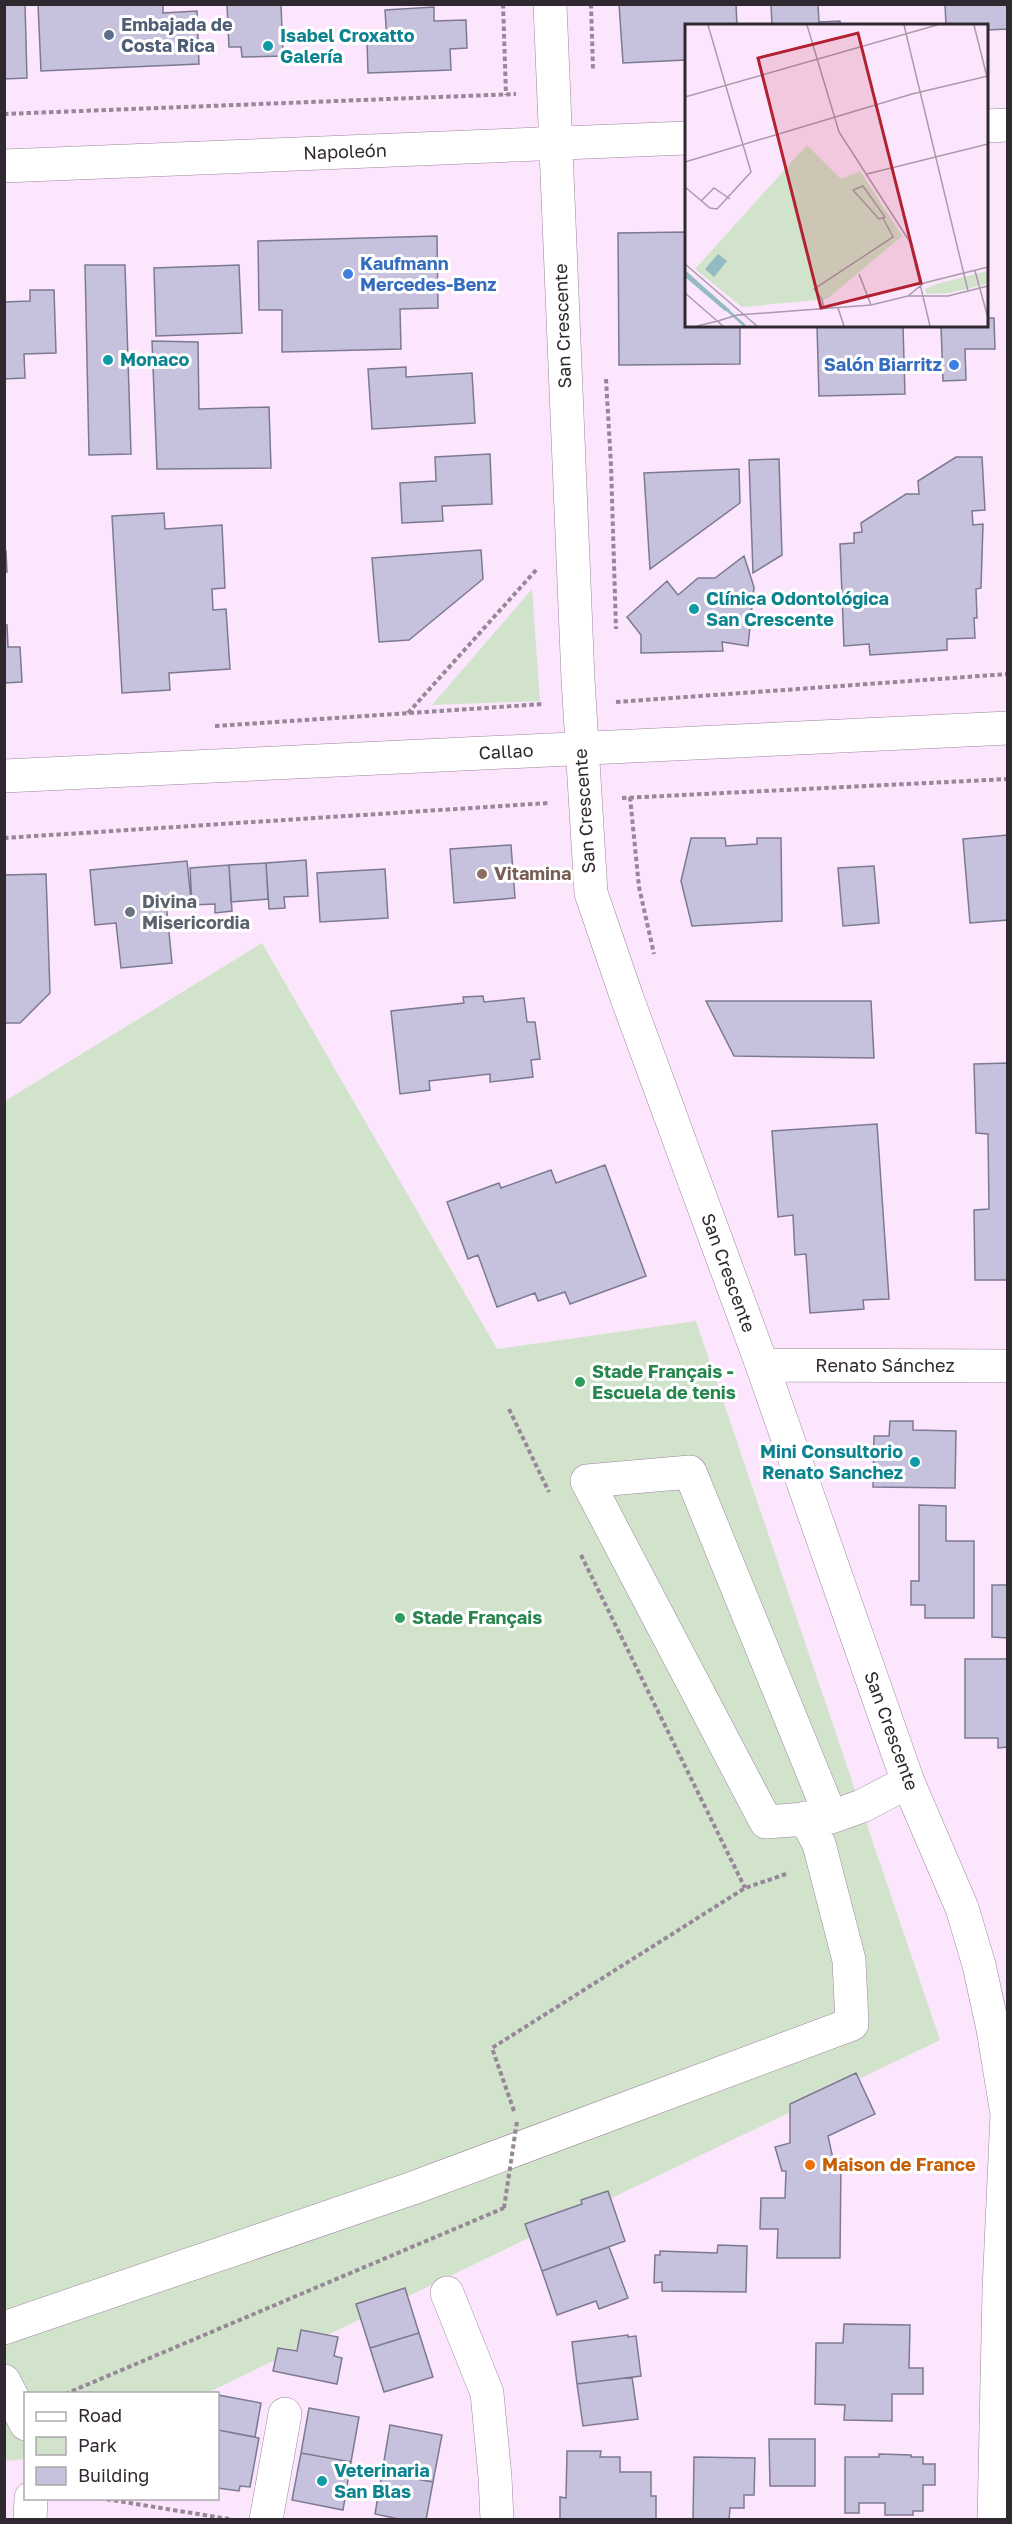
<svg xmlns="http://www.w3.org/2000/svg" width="1012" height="2524" font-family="'Golos Text',sans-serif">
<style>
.green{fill:#d2e3cc}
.building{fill:#c6c2dd;stroke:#7d7992;stroke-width:1.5}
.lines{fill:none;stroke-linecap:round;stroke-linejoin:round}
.minor-casing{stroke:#9b869b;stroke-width:34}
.path{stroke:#978898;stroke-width:4;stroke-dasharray:4.5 3;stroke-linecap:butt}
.minor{stroke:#fff;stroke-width:33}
.path-bridge{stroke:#978898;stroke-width:4;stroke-dasharray:4.5 3;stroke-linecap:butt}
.service-dot{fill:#5c6f8a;stroke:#fff;stroke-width:2}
.culture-dot{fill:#0f9aa8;stroke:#fff;stroke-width:2}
.shop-dot{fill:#3f7fe0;stroke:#fff;stroke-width:2}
.education-dot{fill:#8d6e63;stroke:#fff;stroke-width:2}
.worship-dot{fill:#6b7280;stroke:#fff;stroke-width:2}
.leisure-dot{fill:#2e9e5b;stroke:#fff;stroke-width:2}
.food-dot{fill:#e8710a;stroke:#fff;stroke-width:2}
.labels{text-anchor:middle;stroke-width:6;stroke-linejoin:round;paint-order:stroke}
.service-label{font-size:18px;font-weight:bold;fill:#4e5e75;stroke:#fff;text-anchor:start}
.culture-label{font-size:18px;font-weight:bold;fill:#0d838f;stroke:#fff;text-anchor:start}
.street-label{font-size:18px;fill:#302830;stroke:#fff}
.shop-label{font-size:18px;font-weight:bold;fill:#366cbe;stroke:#fff;text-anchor:start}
.education-label{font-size:18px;font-weight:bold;fill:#785e54;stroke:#fff;text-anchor:start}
.worship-label{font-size:18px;font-weight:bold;fill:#5b616d;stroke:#fff;text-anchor:start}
.leisure-label{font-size:18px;font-weight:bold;fill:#27864d;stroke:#fff;text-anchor:start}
.food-label{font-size:18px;font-weight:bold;fill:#c56008;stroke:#fff;text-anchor:start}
.inset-river{fill:none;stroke:#94bac3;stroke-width:3}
.inset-road{fill:none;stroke:#aa9aab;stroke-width:1.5}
.view{fill:#b22031;fill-opacity:0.15;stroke:#b22031;stroke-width:3}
.inset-edge{fill:none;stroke:#302830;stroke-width:3}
</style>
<rect width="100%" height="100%" fill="#fce6fd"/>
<!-- green -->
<path class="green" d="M532 589 540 701 432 705Z
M262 943 497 1349 696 1321 940 2040 207 2393 26 2394 25 2459 5 2461V1101Z"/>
<!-- building -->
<path class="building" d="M4 4H25L27 78 4 79Z
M38 4H163V13L197 11 199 64 41 71Z
M227 4H281L283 56 242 57 241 47H229Z
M619 4H736L737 26H686V60L623 63Z
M771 4H818L819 22 840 21V26H772Z
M945 4H1008V29L986 30V26H946Z
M434 7V21L466 20 467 48 450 49 451 70 368 73 367 42 387 41 385 10Z
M686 232V326H740V364L619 365 618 233Z
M437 236 438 308 400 309 401 349 282 352V310H259L258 241Z
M85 265H125L131 454 89 455Z
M239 265 242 333 156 336 154 268Z
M30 290H54L56 353 24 354 25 378 4 379V302L30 301Z
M986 318H994L995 349H965L966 380 943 381 941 326H986Z
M817 326H903L905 394 819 396Z
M152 341 198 342 199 409 269 407 271 468 157 469Z
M406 367V377L472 373 475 423 372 429 368 369Z
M490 454 492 504 442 506 443 521 402 523 400 483 436 481 435 457Z
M956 457H982L985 510 972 511 973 525 983 524 981 588 976 589 977 618H974L975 638 947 639V650L870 655 869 644 844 646 840 544 854 543V533L862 532 861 523 906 494H919L918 481Z
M779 459 782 555 753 573 749 460Z
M739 469 740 503 650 569 644 473Z
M164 513 165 529 222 525 225 588 212 589 213 610 226 609 230 669 169 673 170 690 122 693 112 516Z
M481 550 483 579 409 640 379 642 372 558Z
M4 551H6L7 572H4Z
M744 556 754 587 748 646 722 642 723 651 641 653V635L627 617 667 581 678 595 698 578H715Z
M4 625H7L8 647H20L22 682 4 683Z
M1008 835V920L970 923 963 839Z
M691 838H725L726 846 757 844V838H781L782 921 692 926 681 881Z
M511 845 515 898 454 903 450 849Z
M306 860 308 896 284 897 285 908 269 909 266 863Z
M187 861 191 900 166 902 172 963 121 968 116 923 95 925 90 870Z
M266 863 268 899 231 902 229 865Z
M229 865 232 911 215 913V904L192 905 190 868Z
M874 866 879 923 843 926 838 868Z
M385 869 388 918 320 922 317 873Z
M46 874 50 993 20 1023H4V875Z
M483 996 484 1002 524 998 527 1022H535L540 1059 531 1060 533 1077 490 1082V1074L429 1081 430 1090 400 1094 391 1011 464 1003 463 997Z
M706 1001H871L874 1058 734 1056Z
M1008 1063V1280H975L974 1210 989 1209 988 1134 976 1133 974 1064Z
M877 1124 889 1299 863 1300 864 1309 810 1313 806 1254 795 1255 793 1215 778 1217 772 1131Z
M605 1165 646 1276 570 1304 565 1292 538 1301 535 1293 497 1307 478 1255 468 1259 447 1202 499 1183 501 1188 551 1170 556 1183Z
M890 1421H913V1430L956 1431 955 1488 873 1487 874 1436H889Z
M919 1505 946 1506V1541H974V1618H925V1605H911V1581H919Z
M992 1585H1008V1638L992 1637Z
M965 1659H1008V1747L998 1748V1738H965Z
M856 2073 875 2114 828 2136 833 2159H841L840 2258H777L778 2229H760L761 2198H785L786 2171H782L775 2147 790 2143V2104Z
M608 2191 625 2241 542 2271 525 2224 582 2204 581 2200Z
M718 2245 747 2246 746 2292 662 2291V2282L654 2283 655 2255H660V2251L717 2253Z
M609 2247 628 2298 599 2309 596 2301 557 2315 542 2271Z
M405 2288 419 2333 370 2348 356 2304Z
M844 2324 910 2325 909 2368H923V2394H892V2421L844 2420 845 2405 815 2404 816 2343H843Z
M301 2330 338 2337 334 2356 342 2358 337 2384 273 2371 278 2348 297 2351Z
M419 2333 433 2377 384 2392 370 2348Z
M628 2335V2337L636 2336 641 2376 577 2384 572 2342Z
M632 2377 638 2419 583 2426 577 2384Z
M218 2395 261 2403 255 2437 218 2430Z
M309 2408 359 2417 351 2462 301 2453Z
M390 2425 442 2435 433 2482 382 2473Z
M218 2430 259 2438 250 2487 240 2486 239 2491 218 2488Z
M769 2439H815V2486H770Z
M567 2451H601L600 2457H620V2472H651V2496H656V2520H560V2497L566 2498Z
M301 2453 351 2462 343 2510 292 2500Z
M879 2454 911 2455V2457H923V2464H935V2485H923V2511H913V2515H885V2503H859V2513H845V2457H879Z
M694 2457 755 2458 754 2495H744V2508H730L729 2520H693Z
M382 2473 433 2482 426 2520H403L375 2514Z"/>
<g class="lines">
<defs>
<path id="minor" d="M550 4 578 679 591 893 627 998 762 1365 908 1782 962 1908 979 1965 993 2029 1007 2114 999 2290 994 2520
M986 126 1008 125
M4 166 686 138
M4 776 1008 728
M762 1365 1008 1366
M690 1472 831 1817 766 1822 587 1481Z
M831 1817 862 1806 908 1782
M447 2293 487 2393 495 2477 497 2520
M4 2328 413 2188 852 2024 849 1960 819 1844 805 1818
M4 2381 26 2424
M30 2520 31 2498
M266 2520 285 2414"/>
</defs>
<!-- minor casing -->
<use href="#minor" class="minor-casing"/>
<!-- path -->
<path class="path" d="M503 4 506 95
M591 4 593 69
M4 114 516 94
M606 379 611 465 616 629
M616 702 1008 674
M408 713 537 569
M215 726 543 704
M630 797 639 887 654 954
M622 798 1008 779
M4 838 549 803
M509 1409 549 1492
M581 1555 745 1888
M514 2111 492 2048 745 1888 789 1873
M65 2394 504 2208
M99 2498 229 2519"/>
<!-- minor -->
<use href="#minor" class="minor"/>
<!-- path-bridge -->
<path class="path-bridge" d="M504 2208 517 2121"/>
</g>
<!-- markers -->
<circle class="service-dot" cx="109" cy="35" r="6"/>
<g class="culture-dot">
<circle cx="268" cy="46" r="6"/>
<circle cx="108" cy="360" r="6"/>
<circle cx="694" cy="609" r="6"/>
<circle cx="915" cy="1462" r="6"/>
<circle cx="322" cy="2481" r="6"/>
</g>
<g class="shop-dot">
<circle cx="348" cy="274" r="6"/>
<circle cx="954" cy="365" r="6"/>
</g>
<circle class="education-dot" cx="482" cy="874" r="6"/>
<circle class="worship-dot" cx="130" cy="912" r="6"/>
<g class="leisure-dot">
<circle cx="580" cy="1382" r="6"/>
<circle cx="400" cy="1618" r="6"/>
</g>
<circle class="food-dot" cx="810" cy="2165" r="6"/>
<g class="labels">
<!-- service labels -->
<g class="service-label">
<text x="121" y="31">Embajada de<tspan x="121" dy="21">Costa Rica</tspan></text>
</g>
<!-- culture labels -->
<g class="culture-label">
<text x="280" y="42">Isabel Croxatto<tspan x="280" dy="21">Galería</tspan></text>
<text x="120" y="366">Monaco</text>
<text x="706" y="605">Clínica Odontológica<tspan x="706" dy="21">San Crescente</tspan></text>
<text x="903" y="1458" text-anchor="end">Mini Consultorio<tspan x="903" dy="21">Renato Sanchez</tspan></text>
<text x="334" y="2477">Veterinaria<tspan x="334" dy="21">San Blas</tspan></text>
</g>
<!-- street labels -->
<g class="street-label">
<text transform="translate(345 152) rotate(-2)" y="6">Napoleón</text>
<text transform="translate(563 326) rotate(-92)" y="6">San Crescente</text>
<text transform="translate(506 752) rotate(-3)" y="6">Callao</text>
<text transform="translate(585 811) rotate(-94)" y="6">San Crescente</text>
<text transform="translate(728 1273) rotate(70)" y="6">San Crescente</text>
<text x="885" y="1372">Renato Sánchez</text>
<text transform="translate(891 1731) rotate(70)" y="6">San Crescente</text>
</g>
<!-- shop labels -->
<g class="shop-label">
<text x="360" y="270">Kaufmann<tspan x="360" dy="21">Mercedes-Benz</tspan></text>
<text x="942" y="371" text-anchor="end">Salón Biarritz</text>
</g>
<!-- education labels -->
<g class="education-label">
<text x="494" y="880">Vitamina</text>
</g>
<!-- worship labels -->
<g class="worship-label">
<text x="142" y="908">Divina<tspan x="142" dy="21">Misericordia</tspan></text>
</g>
<!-- leisure labels -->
<g class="leisure-label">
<text x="592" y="1378">Stade Français -<tspan x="592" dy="21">Escuela de tenis</tspan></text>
<text x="412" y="1624">Stade Français</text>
</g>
<!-- food labels -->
<g class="food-label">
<text x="822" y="2171">Maison de France</text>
</g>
</g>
<!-- overview -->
<g transform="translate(685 24)">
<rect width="303" height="303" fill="#fce6fd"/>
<path d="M122 121 156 155 175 147 217 212 142 275 57 283 10 245ZM303 247V260L264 269 241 270 240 265 251 260Z" fill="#d2e3cc"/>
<path d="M33 230 42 237 29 253 20 245ZM0 246 19 263 45 286 40 287 0 253Z" fill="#94bac3"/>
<path class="inset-river" d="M38 282 60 302"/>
<path class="inset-road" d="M122 1 154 108 225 218 245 302M219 1 283 267M289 1 303 57M0 73 252 1M0 138 227 70 303 52M182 150 303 120M178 162 200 193 194 195 168 166ZM0 163 25 184 32 185 66 148 23 1M16 177 29 164 45 175M0 240 72 302M290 247 303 294M174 250 186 281M0 269 38 302M223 272 239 259 303 243M153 284 159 302M139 285 137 275 129 265 208 213 198 194M33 297 52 291 186 281 223 272H263L303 262M12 302 33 297"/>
<path class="view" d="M173 9 236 259 136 284 73 34Z"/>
<rect width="303" height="303" class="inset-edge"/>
</g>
<!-- border -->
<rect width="1012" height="2524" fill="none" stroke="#302830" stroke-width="12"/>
<!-- legend -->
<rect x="24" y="2392" width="195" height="108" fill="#ffffff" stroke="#aca9ac" stroke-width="1.5"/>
<rect x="36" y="2412" width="30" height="9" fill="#ffffff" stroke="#aca9ac" stroke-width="1.5"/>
<text x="78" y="2422" font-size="18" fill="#302830">Road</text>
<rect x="36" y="2437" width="30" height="18" fill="#d2e3cc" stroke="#aca9ac" stroke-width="1.5"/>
<text x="78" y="2452" font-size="18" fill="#302830">Park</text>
<rect x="36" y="2467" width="30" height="18" fill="#c6c2dd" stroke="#aca9ac" stroke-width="1.5"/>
<text x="78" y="2482" font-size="18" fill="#302830">Building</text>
</svg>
